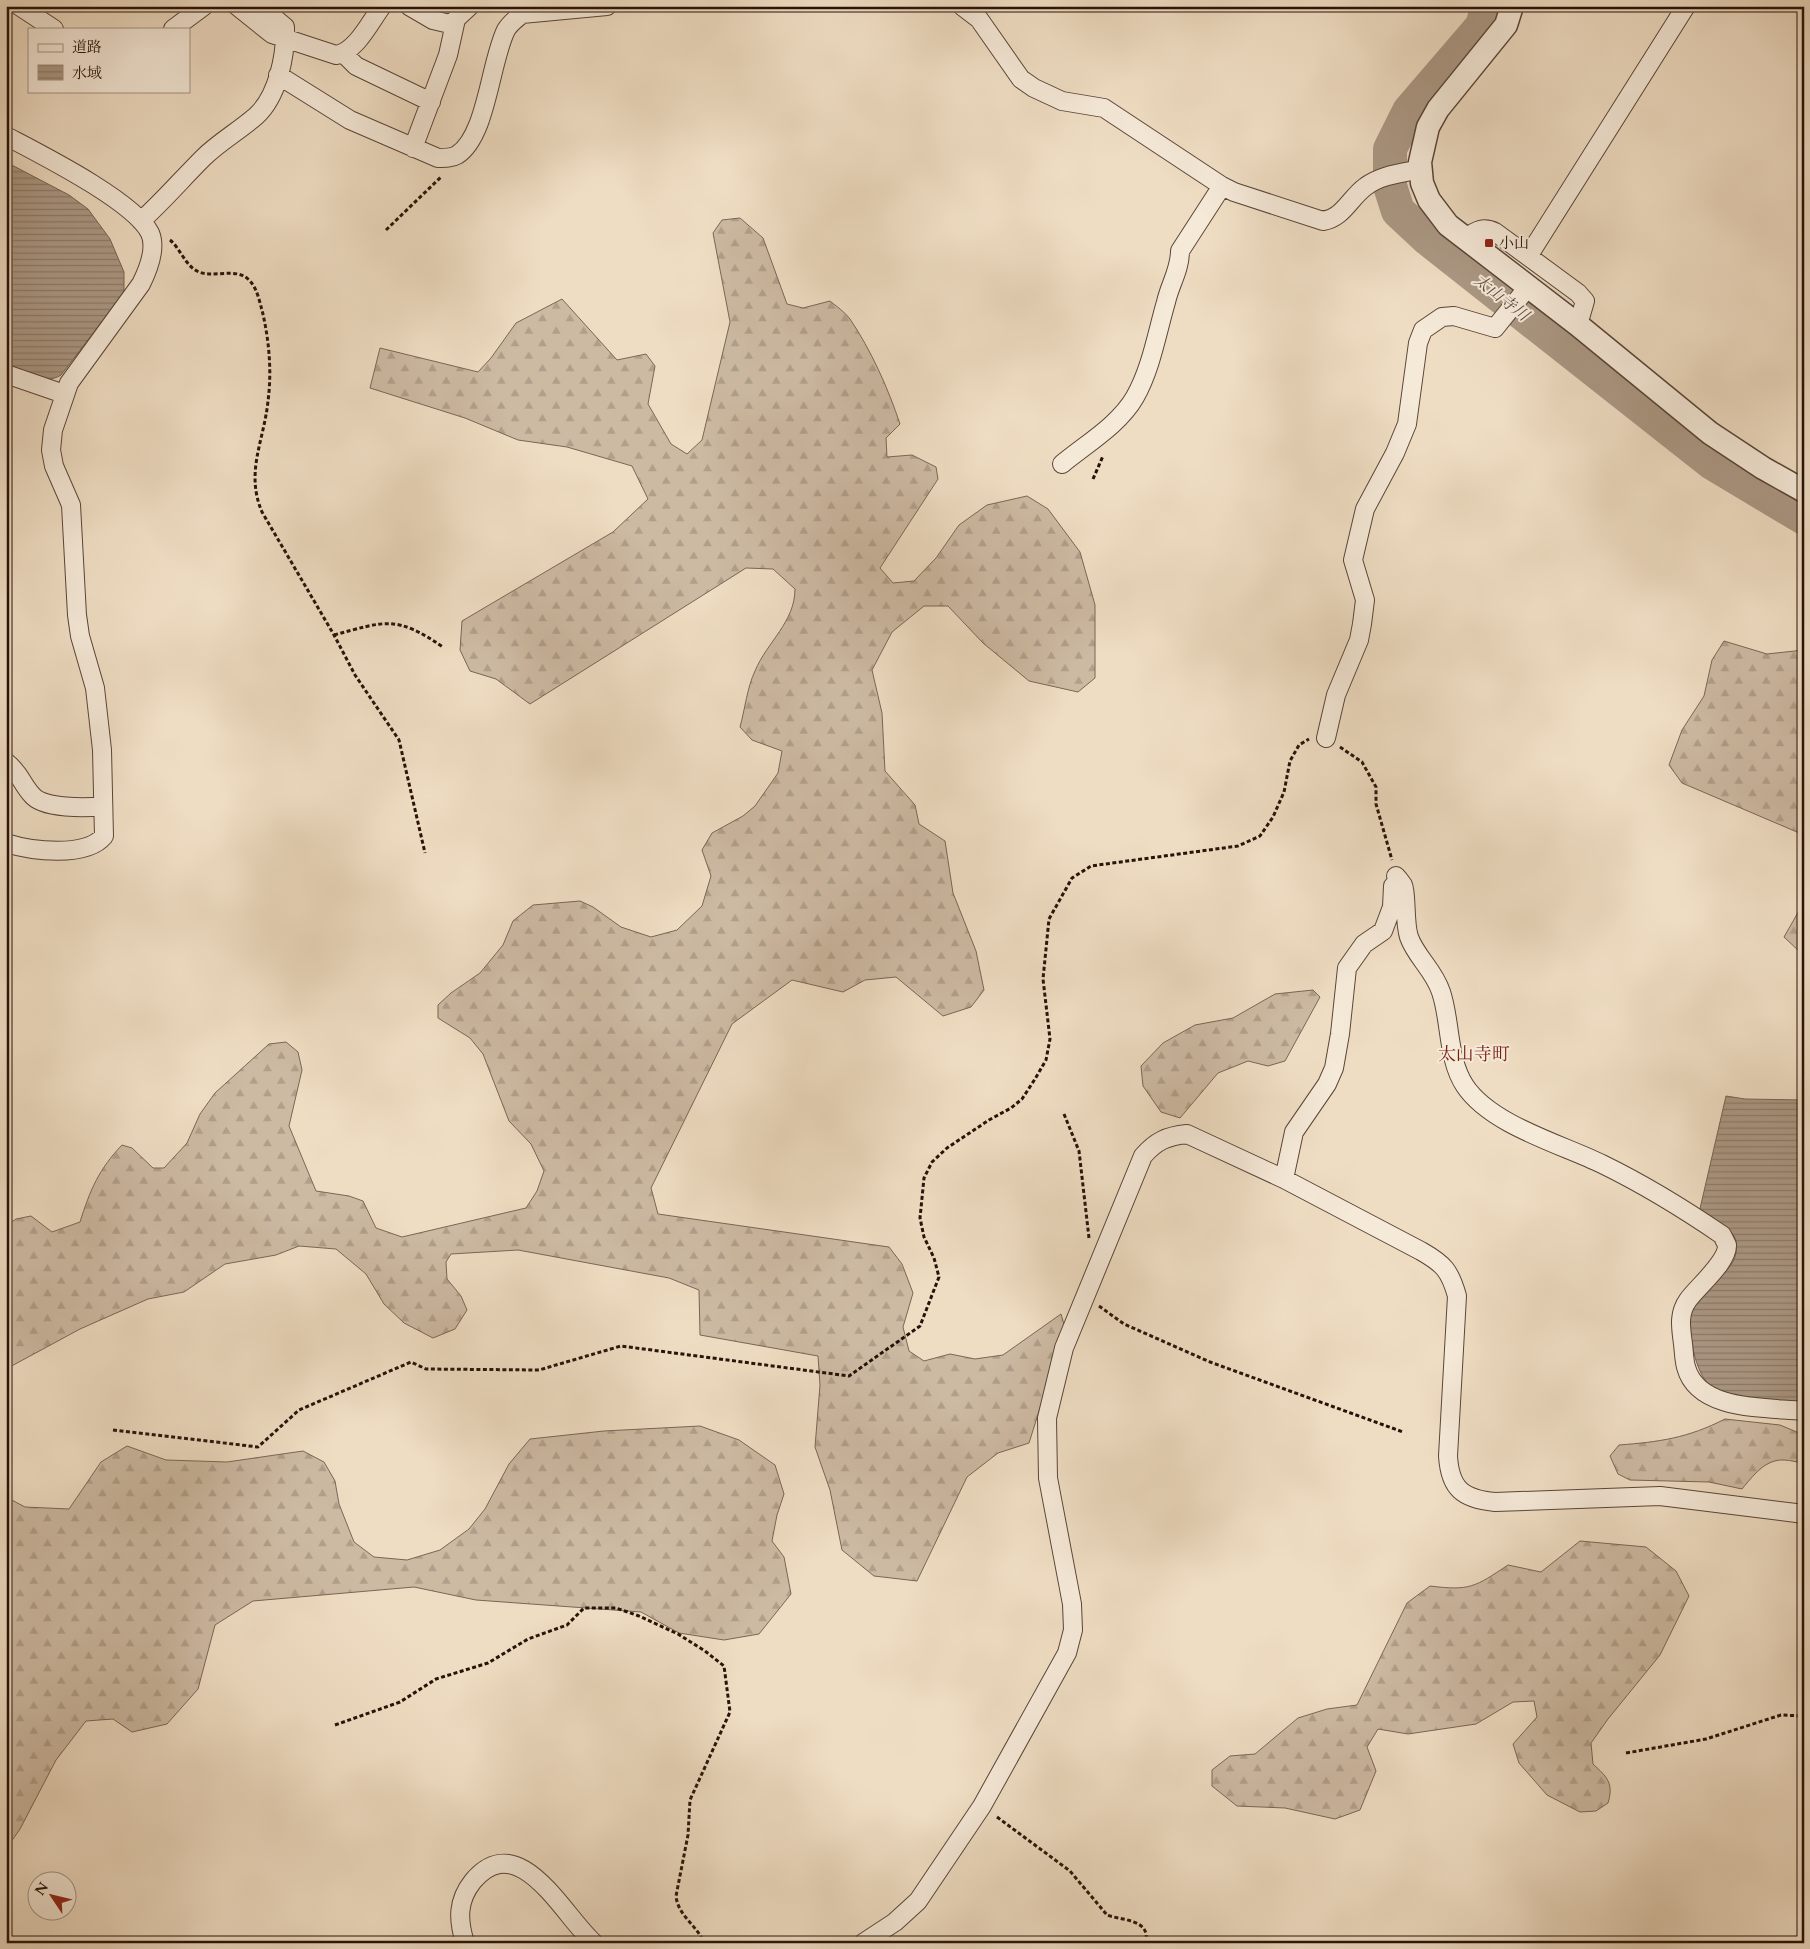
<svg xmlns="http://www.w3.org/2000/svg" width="1810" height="1949" font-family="Cardo,'Noto Serif JP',serif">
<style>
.forest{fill:url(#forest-firs);stroke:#7a6656}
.water{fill:url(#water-rules);stroke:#766253}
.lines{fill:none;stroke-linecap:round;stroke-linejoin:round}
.river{stroke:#ab9884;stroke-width:34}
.minor-casing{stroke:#594538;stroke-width:20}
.tertiary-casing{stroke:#594538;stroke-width:25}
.path{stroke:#271209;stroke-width:3;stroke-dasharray:4 2.5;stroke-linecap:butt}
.minor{stroke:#f5e9d8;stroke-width:18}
.tertiary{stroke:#f5e9d8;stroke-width:22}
.poi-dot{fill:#8f2418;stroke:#f5e9d8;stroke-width:2}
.labels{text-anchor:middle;stroke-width:4;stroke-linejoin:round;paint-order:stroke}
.poi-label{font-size:15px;fill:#271209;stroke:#f5e9d8;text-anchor:start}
.water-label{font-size:16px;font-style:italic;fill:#624e40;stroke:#f5e9d8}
.quarter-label{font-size:18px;fill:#7a1f14;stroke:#f5e9d8}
</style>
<defs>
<pattern id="forest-firs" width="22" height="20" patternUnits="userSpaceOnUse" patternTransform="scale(1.25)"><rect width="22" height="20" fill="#cdbaa3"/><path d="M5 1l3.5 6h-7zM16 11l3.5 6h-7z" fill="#b09f8b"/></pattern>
<pattern id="water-rules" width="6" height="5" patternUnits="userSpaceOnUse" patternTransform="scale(1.25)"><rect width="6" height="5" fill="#ab9884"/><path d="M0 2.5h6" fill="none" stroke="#8b7b6a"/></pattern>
</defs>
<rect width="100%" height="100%" fill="#efddc3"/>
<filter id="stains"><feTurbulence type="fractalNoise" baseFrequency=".004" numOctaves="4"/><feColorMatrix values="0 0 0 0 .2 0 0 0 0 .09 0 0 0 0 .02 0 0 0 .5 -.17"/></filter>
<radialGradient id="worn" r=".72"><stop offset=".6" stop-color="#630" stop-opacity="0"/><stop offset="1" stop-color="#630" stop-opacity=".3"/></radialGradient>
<!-- forest -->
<path class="forest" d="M740 218 763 238 787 304 803 308 830 301C836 306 845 312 850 319 871 350 888 388 900 424L886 438 887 457 912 455 936 467 938 479 880 568 893 583 914 581 936 558 959 525 987 505 1027 496 1048 509 1080 552 1095 605V678L1078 692 1029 681 983 643 948 606H924L892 632 872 670 882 713 885 771 915 805 919 824 945 841 953 893 976 951 984 990 971 1007 943 1016 896 977 865 980 843 992 792 980 732 1024 651 1188 658 1214 889 1247 902 1264 913 1293 903 1327 909 1351 924 1361 950 1354 975 1359 1003 1355 1061 1314 1065 1328 1029 1443 998 1453 967 1477 917 1581 874 1576 842 1550 830 1490 815 1447 820 1385 818 1356 700 1335 699 1290 669 1278 518 1250 451 1254 446 1262 447 1279 461 1296 467 1310 455 1329 433 1338 404 1323 384 1304 366 1274 336 1249 299 1246 276 1255 225 1264 184 1292 148 1299 80 1329 6 1369V1226L16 1219 31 1216 52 1232 80 1222C90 1190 99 1169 122 1145L132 1148 153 1168H164L187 1143 200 1114 215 1093 269 1044 286 1042 298 1052 302 1070 289 1126 316 1191 349 1196 363 1201 376 1228 402 1237 526 1208 537 1191 544 1171 531 1144 509 1121 483 1054 470 1038 438 1018V1005L451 993 480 973 503 945 513 921 533 905 580 901 593 907 621 927 651 937 677 930 702 906 711 876 702 850 712 833 743 816 755 806 778 773 782 751 752 740 740 727C745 709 747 688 755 671 767 642 795 622 795 589L773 569 746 568 530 704 496 679 470 671 460 650 462 621 613 532 648 499 632 466 567 447 518 440 465 418 370 388 380 348 478 372 491 358 516 323 562 299 617 360 646 354 655 366 648 404 671 444 687 454 702 440 730 322 713 233 722 220Z
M1724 641 1767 654 1804 650V835L1682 783 1669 765 1682 730 1704 696 1712 660Z
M1804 902V953L1800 952 1784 937Z
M1313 990 1320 997 1285 1061 1268 1066 1248 1061 1218 1073 1180 1118 1161 1112 1143 1086 1141 1066 1163 1043 1195 1025 1233 1018 1275 994Z
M1725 1419 1780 1425 1804 1435V1462C1796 1463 1792 1460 1784 1460 1765 1459 1753 1476 1742 1489L1709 1482 1630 1480 1618 1474 1610 1456 1619 1445C1659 1442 1688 1438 1725 1419Z
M700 1426 739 1440 775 1465 784 1494 777 1515 772 1541 784 1557 791 1594 759 1634 724 1640 679 1633 641 1612 476 1600 414 1587 253 1601 215 1625 198 1689 167 1724 132 1732 113 1719 86 1721 56 1760 20 1829 6 1849V1497L25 1507 69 1509 101 1462 127 1446 166 1460 227 1462 303 1451 324 1462 335 1481 339 1504 354 1542 374 1557 407 1560 440 1550 469 1529 485 1509 509 1464 530 1439 604 1431Z
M1580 1541 1646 1547 1676 1571 1689 1596 1660 1655 1608 1719 1591 1743 1593 1764C1607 1777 1614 1783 1608 1803L1596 1811 1580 1812 1547 1795 1519 1763 1513 1744 1537 1717 1534 1701 1513 1702 1476 1724 1408 1734 1378 1729 1367 1747 1376 1771 1360 1810 1335 1819 1285 1808 1237 1806 1212 1786V1770L1230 1756 1255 1754 1298 1718 1327 1709 1357 1705 1407 1603 1430 1586C1470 1591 1475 1587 1508 1565L1541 1572Z"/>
<!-- water -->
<path class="water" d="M6 162 69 195 88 209 110 239 124 272V293L61 375C45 386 22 371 6 365Z
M1726 1096 1745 1099 1804 1100V1403C1780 1400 1720 1400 1705 1380 1698 1370 1694 1355 1692 1344 1691 1332 1687 1318 1693 1306 1704 1284 1741 1272 1736 1242 1734 1227 1711 1220 1699 1213Z"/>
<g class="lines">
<!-- river -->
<path class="river" d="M1488 6 1482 26 1409 111 1390 149V186L1398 211 1428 239 1712 463 1804 518"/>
<defs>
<path id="minor" d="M19 6 54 29
M237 6 272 34 336 55C356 52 370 22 382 6
M409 6 433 20 454 25
M962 6 979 19 1021 79 1034 88 1062 101 1104 108 1222 186 1234 192 1323 221C1343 218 1350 198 1365 187 1380 175 1402 173 1421 169
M173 29 204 6
M344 54 356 66 431 102
M278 75 350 120 438 158C445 158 452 158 457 155 487 136 490 62 506 30 510 23 516 19 522 14L607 6
M6 136C40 154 134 201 150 233 157 249 148 270 141 284L69 383 53 430 51 450 54 466 71 505 77 615 80 636 95 688 102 750 104 836C86 858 31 851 6 843
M413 148 448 55 456 19 470 6
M141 221C163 201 182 179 203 158 219 142 239 131 256 116 278 96 286 55 285 27L260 6
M1465 238C1476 231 1483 226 1495 232L1578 293 1585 301 1578 325
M1529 255 1686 6
M6 374 64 394
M1062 464C1086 444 1119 425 1135 397 1151 369 1157 333 1166 302 1170 284 1180 270 1180 251L1222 186
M1326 738 1336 695 1359 640 1362 624 1365 600 1353 560 1365 509 1395 453 1407 424 1418 343 1423 330 1442 317 1454 316 1495 328 1528 287
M6 762C21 774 21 783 32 795 43 809 87 808 103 806
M1396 876C1398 878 1401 882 1403 885 1407 893 1404 922 1409 937 1416 957 1434 970 1441 992 1451 1021 1447 1059 1465 1086 1491 1125 1561 1144 1602 1164 1643 1184 1684 1209 1722 1235L1727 1245C1728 1262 1698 1286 1688 1300 1678 1314 1681 1328 1683 1344 1684 1352 1684 1360 1686 1367 1698 1412 1767 1407 1804 1411
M1284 1179 1294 1132 1327 1084 1334 1068 1340 1034 1347 968 1364 944 1383 931 1392 907 1393 886
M465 1943C458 1920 457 1901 473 1881 519 1826 564 1917 594 1943
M863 1943 895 1922 918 1901 982 1806 1067 1653 1073 1630 1072 1604 1048 1478 1047 1418 1064 1348 1143 1156C1156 1141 1167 1136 1187 1134L1284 1179 1421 1251C1444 1264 1450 1271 1457 1296L1448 1456C1450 1489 1463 1499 1495 1502L1660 1496 1804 1514"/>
<path id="tertiary" d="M1512 6 1506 25 1438 109 1428 127 1420 162 1422 183 1429 200 1448 225 1578 325 1710 433 1763 468 1804 491"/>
</defs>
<!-- minor casing -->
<use href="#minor" class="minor-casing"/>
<!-- tertiary casing -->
<use href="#tertiary" class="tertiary-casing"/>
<!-- path -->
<path class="path" d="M386 230 441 177
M170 240C180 248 185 265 197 271 212 279 235 267 248 279 257 287 259 300 262 310 269 339 272 371 268 401 264 441 245 472 262 512L334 635 355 675 399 740 425 853
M1093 479 1103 456
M334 635C386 621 396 615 443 647
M1340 747 1362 762 1376 787V804L1392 860
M1064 1114 1079 1151 1089 1238
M1099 1306 1124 1324 1210 1362 1403 1432
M113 1430 258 1447 299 1410 411 1362 426 1369 539 1370 621 1346 849 1376 920 1326 939 1277 934 1258 924 1237 920 1218 924 1178 932 1162 947 1148 989 1120 1011 1108 1022 1099 1035 1079 1046 1060 1050 1039 1043 979 1049 919 1072 878 1091 866 1238 846 1260 836 1273 817 1284 792 1290 761 1299 745 1309 739
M335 1725 400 1702 436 1679 488 1663 528 1639 567 1625 584 1608H616L639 1616 678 1634 705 1651 724 1666 730 1712 690 1800 688 1835 676 1896C678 1916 697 1925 704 1943
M1626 1753 1706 1739 1781 1715 1804 1716
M997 1817 1070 1871 1107 1915C1119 1920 1153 1919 1145 1943"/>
<!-- minor -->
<use href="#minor" class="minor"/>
<!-- tertiary -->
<use href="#tertiary" class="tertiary"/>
</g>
<!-- markers -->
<rect class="poi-dot" x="1484" y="238" width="10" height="10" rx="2.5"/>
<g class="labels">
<!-- poi labels -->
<g class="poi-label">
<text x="1499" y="248">小山</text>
</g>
<!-- water labels -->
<g class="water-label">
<text transform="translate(1502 297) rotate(38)" y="6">太山寺川</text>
</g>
<!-- quarter labels -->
<g class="quarter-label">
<text x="1474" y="1060">太山寺町</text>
</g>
</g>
<!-- margin -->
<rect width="1810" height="1949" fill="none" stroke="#efddc3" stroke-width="25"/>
<rect x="8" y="8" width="1795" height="1934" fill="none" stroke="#271209" stroke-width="2.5"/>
<rect x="12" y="12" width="1785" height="1924" fill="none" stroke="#271209"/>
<!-- legend -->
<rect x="28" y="28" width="162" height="65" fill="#f5e9d8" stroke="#a39385"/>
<rect x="38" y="44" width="25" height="8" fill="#f5e9d8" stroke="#a39385"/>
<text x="72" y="52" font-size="15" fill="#271209">道路</text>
<rect x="38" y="65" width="25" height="15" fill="url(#water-rules)" stroke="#a39385"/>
<text x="72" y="78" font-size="15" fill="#271209">水域</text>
<!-- north arrow -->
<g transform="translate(52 1896) rotate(305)"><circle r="24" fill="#f5e9d8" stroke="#a39385"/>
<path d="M0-4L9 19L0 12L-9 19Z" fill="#8f2418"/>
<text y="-8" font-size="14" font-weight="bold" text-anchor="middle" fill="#271209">N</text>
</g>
<rect width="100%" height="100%" filter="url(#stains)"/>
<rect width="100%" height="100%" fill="url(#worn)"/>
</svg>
